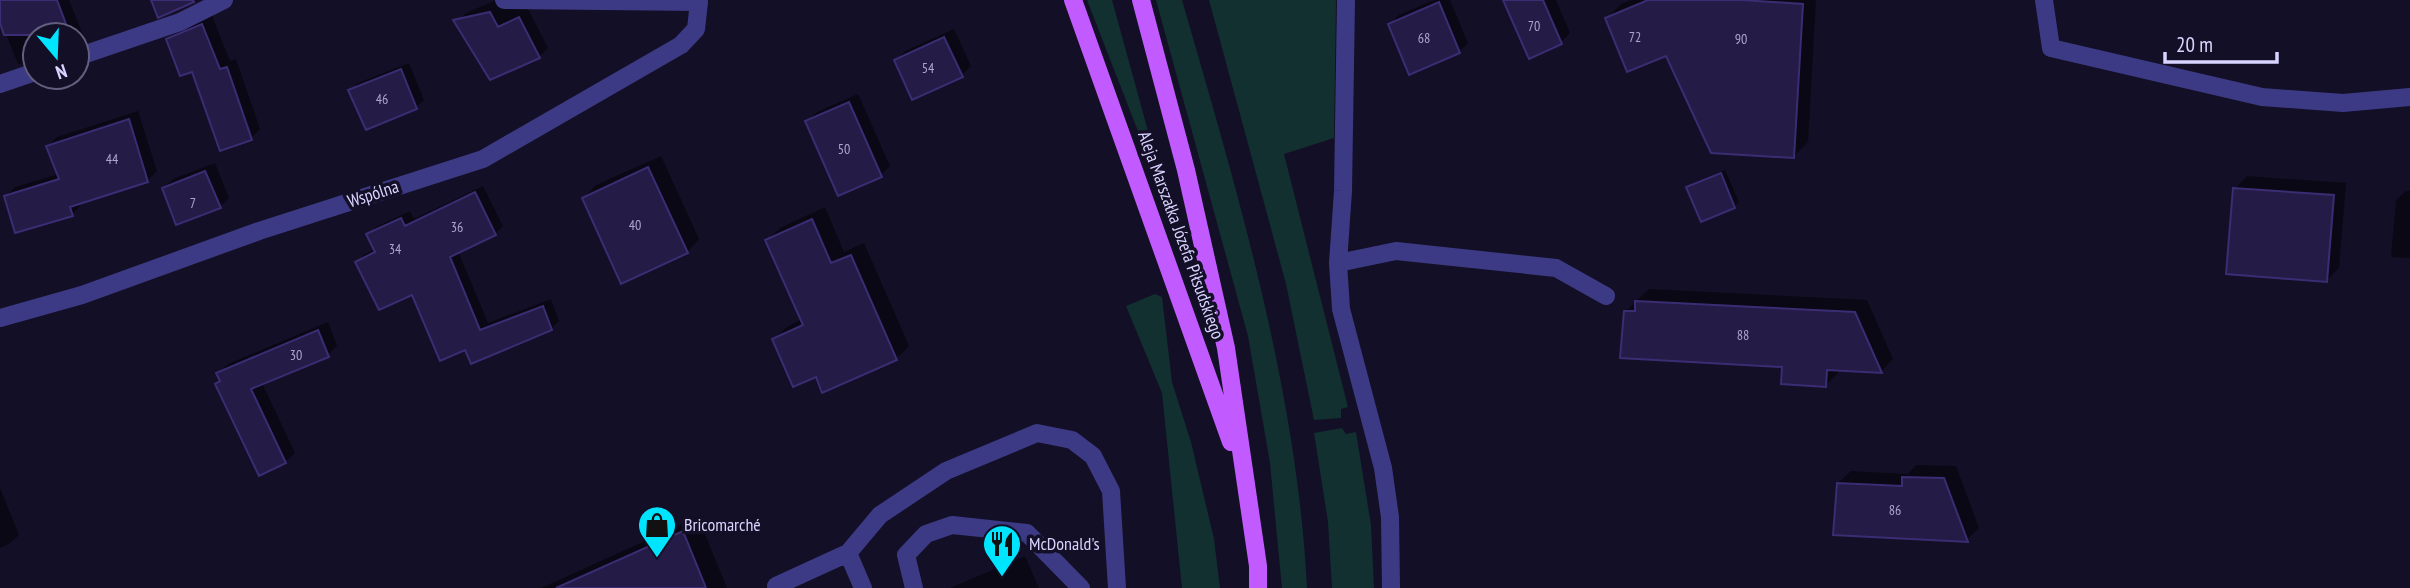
<svg xmlns="http://www.w3.org/2000/svg" width="2410" height="588" font-family="'PT Sans Narrow',sans-serif">
<style>
.green{fill:#12302f}
.shadow{fill:#0007}
.building{fill:#241b47;stroke:#3b2d73;stroke-width:2}
.lines{fill:none;stroke-linecap:round;stroke-linejoin:round}
.minor{stroke:#3d3a85;stroke-width:18}
.major{stroke:#c25bff;stroke-width:18}
.labels{text-anchor:middle;stroke-width:7;stroke-linejoin:round;paint-order:stroke}
.number-label{font-size:14px;fill:#aca6d1}
.street-label{font-size:18px;fill:#d9d4ff;stroke:#130f26}
.poi-label{font-size:18px;fill:#d9d4ff;stroke:#130f26;text-anchor:start}
</style>
<rect width="100%" height="100%" fill="#130f26"/>
<!-- green -->
<path class="green" d="M1087 0H1112L1156 160 1154 165 1150 162Z
M1156 0H1182C1237 190 1297 390 1307 588H1282L1270 463 1248 336Z
M1209 0H1336L1334 138 1284 154 1348 407 1341 409V418L1314 420 1286 284Z
M1155 294 1162 297 1172 382 1191 442 1214 539 1220 588H1182L1162 393 1126 306Z
M1342 428 1346 434 1356 432 1371 525 1374 588H1332L1328 522 1314 433Z"/>
<!-- shadow -->
<path class="shadow" d="M0 0H69L83 35 77 41V35H35V60L18 64 0 19Z
M496 0 525 3 548 48 539 57 456 23 466 13Z
M1434 0H1450L1468 43 1459 52 1390 24 1399 15Z
M1505 0H1556L1570 33 1561 42Z
M1631 0H1816L1808 142 1794 156 1667 54 1607 18 1621 4Z
M212 16 230 61 236 59 260 129 251 138 181 35 190 26Z
M954 29 971 66 962 75 896 60 905 51Z
M409 63 424 100 416 107 366 128 350 91 358 83Z
M858 94 890 166 881 175 807 121 817 112Z
M138 111 157 171 148 180 80 202 81 205 72 214 6 196 15 187 59 174 48 146 57 137Z
M661 156 699 239 687 252 584 198 596 185Z
M215 163 229 198 220 207 164 188 173 179Z
M1725 170 1739 202 1734 206 1702 220 1689 188 1693 183Z
M2247 176 2346 183 2339 268 2326 281 2235 189Z
M483 186 503 226 495 234 458 251 488 323 551 299 559 321 551 329 466 348 413 293 357 262 365 254 375 249 368 235 376 227 410 211 414 219Z
M2406 191H2410V258L2391 257 2396 200Z
M825 207 844 252 864 243 909 346 896 359 817 375 774 339 787 327 802 319 767 240 780 228Z
M1649 289 1867 300 1893 359 1881 372 1839 369 1838 373 1826 385 1784 366 1626 311Z
M328 322 337 346 328 355 262 383 295 453 285 462 260 474 217 384 221 379 218 373 228 364Z
M1916 465 1956 466 1979 528 1967 540 1838 483 1851 471 1908 474Z
M0 488 19 535 9 544 0 548Z
M698 517 727 588H541Z
M1025 556 1039 588H950Z"/>
<!-- building -->
<path class="building" d="M0 0H57L70 35H4L0 23Z
M151 0H193L194 2 158 18Z
M1503 0H1543L1562 44 1529 59Z
M1648 0H1742L1803 4 1794 158 1711 153 1666 56 1627 72 1605 18Z
M1439 2 1460 53 1409 75 1388 24Z
M490 12 498 27 519 17 540 58 490 80 453 20Z
M202 24 220 69 227 67 252 140 220 151 192 72 180 76 166 39Z
M944 37 963 77 912 100 894 60Z
M401 69 417 109 366 130 348 90Z
M849 102 882 177 838 196 805 121Z
M129 119 148 182 70 207 73 216 15 233 4 196 59 179 46 146Z
M648 167 688 253 621 284 582 198Z
M205 171 221 208 176 225 162 188Z
M1721 173 1735 208 1701 222 1686 187Z
M2233 188 2334 195 2327 282 2226 274Z
M475 192 496 235 450 257 480 330 543 306 552 330 471 364 465 350 440 361 412 295 379 310 355 262 375 252 366 234 401 218 405 226Z
M812 219 831 263 851 255 897 360 822 393 816 377 793 387 772 339 803 325 765 240Z
M1635 301 1855 312 1882 373 1827 370 1826 387 1781 384 1782 367 1620 358 1624 311H1635Z
M318 330 329 357 251 389 286 463 259 476 215 384 220 381 216 373Z
M1902 477 1944 478 1968 542 1833 535 1837 483 1902 486Z
M683 531 706 588H556Z"/>
<g class="lines">
<!-- minor -->
<path class="minor" d="M1346 0 1343 191 1338 263 1341 309 1383 468 1390 517 1391 588
M2044 0 2051 48 2262 97 2343 103 2410 97
M77 57 180 22 224 0
M0 84 35 72
M1338 263 1396 251 1556 268 1606 296
M0 318 82 295 259 231 483 159 681 45 696 29 699 2 504 0
M848 553 880 515 946 471 1037 433 1072 440 1093 456 1111 491 1117 588
M777 588 776 586 848 553 863 588
M914 588 906 555 926 534 952 525 1027 533 1081 588"/>
<!-- major -->
<path class="major" d="M1073 0 1231 442
M1141 0 1186 170 1226 348 1258 566V588"/>
</g>
<!-- icons -->
<defs>
<symbol id="shop-pin" viewBox="-11 -11 22 30"><path d="M0 17L-7.5 6A9.5 9.5 0 1 1 7.5 6Z" fill="#00e5ff" stroke="#130f26"/><path d="M-5-2.5h2.3a2.7 3.5 0 0 1 5.4 0H5L5.5 6h-11ZM-1.5-2.5h3a1.5 2.3 0 0 0-3 0Z" fill="#111"/></symbol>
<symbol id="restaurant-pin" viewBox="-11 -11 22 30"><path d="M0 17L-7.5 6A9.5 9.5 0 1 1 7.5 6Z" fill="#00e5ff" stroke="#130f26"/><path d="M-5-6h1v4h1v-4h1v4h1v-4h1v5L-1.5 .5V6h-2V.5L-5-1ZM5-6V6H3V1.5H1.5Q1.5-4 5-6Z" fill="#111"/></symbol>
</defs>
<g fill-rule="evenodd">
<use href="#shop-pin" x="635" y="503" width="44" height="60"/>
<use href="#restaurant-pin" x="980" y="522" width="44" height="60"/>
</g>
<g class="labels">
<!-- number labels -->
<g class="number-label">
<text x="1534" y="31">70</text>
<text x="1635" y="42">72</text>
<text x="1424" y="43">68</text>
<text x="1741" y="44">90</text>
<text x="928" y="73">54</text>
<text x="382" y="104">46</text>
<text x="844" y="154">50</text>
<text x="112" y="164">44</text>
<text x="193" y="208">7</text>
<text x="635" y="230">40</text>
<text x="457" y="232">36</text>
<text x="395" y="254">34</text>
<text x="1743" y="340">88</text>
<text x="296" y="360">30</text>
<text x="1895" y="515">86</text>
</g>
<!-- street labels -->
<g class="street-label">
<text transform="translate(373 194) rotate(-18)" y="6">Wspólna</text>
<text transform="translate(1181 235) rotate(70)" y="6">Aleja Marszałka Józefa Piłsudskiego</text>
</g>
<!-- poi labels -->
<g class="poi-label">
<text x="684" y="531">Bricomarché</text>
<text x="1029" y="550">McDonald's</text>
</g>
</g>
<!-- north arrow -->
<g transform="translate(56 56) rotate(161)"><circle r="33" fill="#130f26" stroke="#625e7d" stroke-width="2"/>
<path d="M0-5L12 26L0 18L-12 26Z" fill="#00e5ff"/>
<text y="-10" font-size="19" font-weight="bold" text-anchor="middle" fill="#d9d4ff">N</text>
</g>
<!-- scale -->
<path d="M2165 52v10h112v-10" fill="none" stroke="#d9d4ff" stroke-width="3.5"/>
<text x="2176" y="52" font-size="21" fill="#d9d4ff" stroke="#130f26" stroke-width="5" paint-order="stroke">20 m</text>
</svg>
